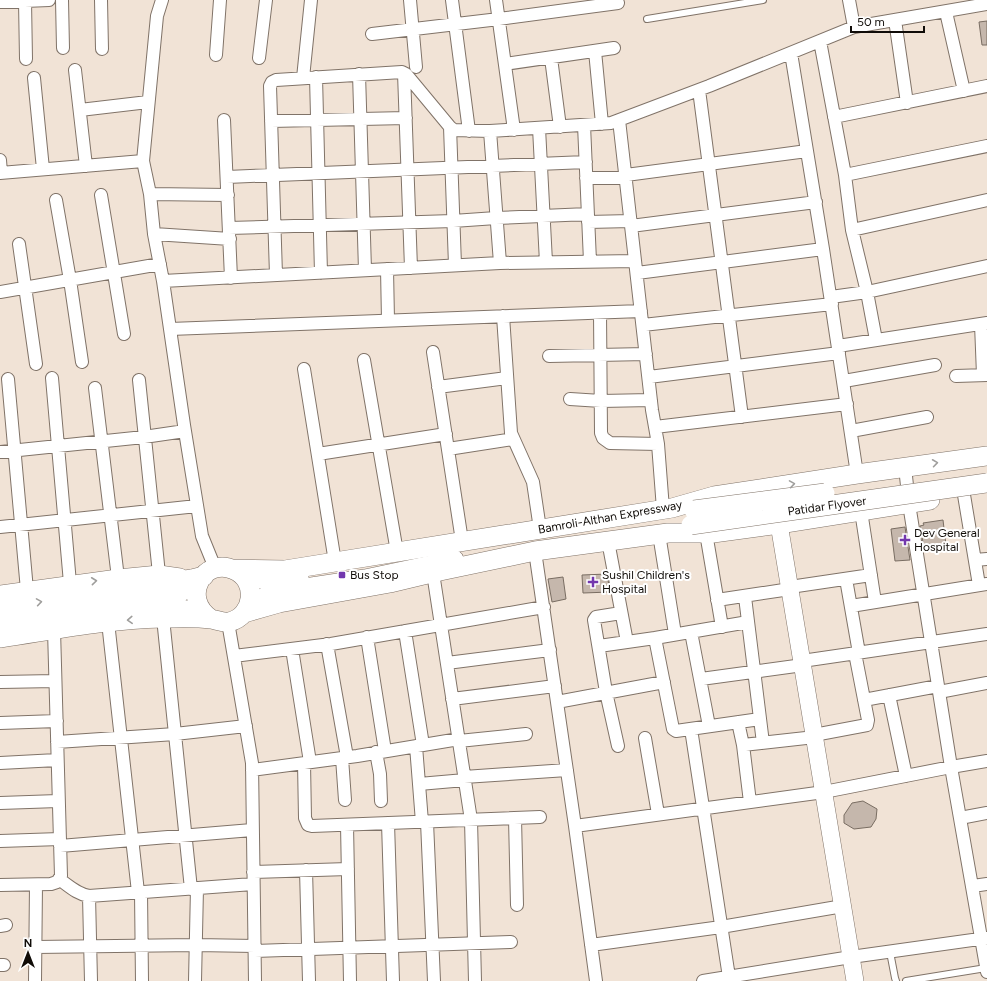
<svg xmlns="http://www.w3.org/2000/svg" width="987" height="981" font-family="Figtree,sans-serif">
<style>
.building{fill:#c5b7ac;stroke:#796d62}
.lines{fill:none;stroke-linecap:round;stroke-linejoin:round}
.lane-casing{stroke:#807368;stroke-width:8}
.street-casing{stroke:#807368;stroke-width:14}
.secondary-casing{stroke:#807368;stroke-width:18}
.primary-casing{stroke:#807368;stroke-width:20}
.lane{stroke:#fff;stroke-width:6}
.street{stroke:#fff;stroke-width:12}
.secondary{stroke:#fff;stroke-width:17}
.primary{stroke:#fff;stroke-width:19}
.primary-bridge-casing{stroke:#807368;stroke-width:20;stroke-linecap:butt}
.primary-bridge{stroke:#fff;stroke-width:19}
.oneway{stroke:#9f9e9c}
.poi-dot{fill:#7237ad;stroke:#fff;stroke-width:1.5}
.labels{text-anchor:middle;stroke-width:4;stroke-linejoin:round;paint-order:stroke}
.street-label{font-size:12px;fill:#100c08;stroke:#fff}
.poi-label{font-size:12px;fill:#100c08;stroke:#fff;text-anchor:start}
</style>
<rect width="100%" height="100%" fill="#f1e3d6"/>
<!-- building -->
<path class="building" d="M987 21V45H982L979 22Z
M943 520 946 545 924 548 920 526 924 525 923 523Z
M905 527 910 560 895 561 891 529Z
M607 574 610 592 583 593 582 575Z
M563 577 566 599 552 602 548 579Z
M863 801 877 809 876 819 871 827 854 829 844 823V815L852 803Z"/>
<g class="lines">
<defs>
<path id="lane" d="M647 19 763 0
M890 952 895 978 896 981
M906 981 986 968"/>
<path id="street" d="M62 0 63 48
M101 0 102 49
M162 0 157 16 143 161 150 194 154 234 163 281 184 425 202 536 215 568
M410 0 416 67
M452 0 469 131
M496 0 514 130
M849 0 854 27 987 4
M25 1 26 59
M0 2 49 0
M946 12 964 91
M895 20 907 103
M372 34 499 19 618 3
M820 41 845 175 852 230 867 292 876 340
M595 51 602 124
M791 53 823 249 857 474
M216 55 220 0
M259 58 266 0
M551 58 560 127
M505 64 614 48
M75 70 86 166
M404 73 411 268
M359 74 365 270
M316 77 321 273
M34 78 43 169
M303 78 311 0
M699 90 742 417
M80 110 148 102
M834 117 987 86
M224 120 231 278
M619 120 652 410 658 444 663 509
M271 121 406 118
M584 125 590 261
M450 127 455 265
M539 128 546 262
M490 131 611 123 709 86 854 27
M0 160 1 173
M0 173 143 161
M626 175 807 151
M845 175 987 146
M227 177 586 162
M586 178H626
M150 194 228 195
M101 195 124 334
M56 200 70 280 82 362
M588 222 631 221
M631 226 816 202
M229 228 453 221 496 218 588 214
M852 230 987 200
M154 234 230 239
M19 244 36 364
M500 263 635 261
M387 269 388 320
M637 273 823 249
M163 281 500 263 490 131 454 130 450 127 406 74 402 72 276 80 272 82 270 86 276 275
M0 292 160 264
M831 297 867 292 987 266
M600 313 601 433 603 438 610 443 658 444
M503 316 511 433 533 482 540 529
M981 324 983 375
M643 325 832 304
M170 329 641 311
M838 346 987 323
M433 352 462 541
M549 356 646 354
M364 360 397 552
M304 369 335 562
M956 376 987 375
M649 377 839 353
M52 378 70 583
M8 379 27 590
M139 380 159 574
M844 381 935 365
M438 387 507 378
M95 388 118 578
M570 399 601 401 651 400
M655 427 847 404
M851 431 927 417
M448 449 513 439
M0 452 144 437 185 431
M318 454 446 434
M905 467 909 504 951 767 987 972
M964 495 979 585
M861 511 875 602
M0 527 197 506
M706 533 722 627
M659 534 675 634
M608 541 627 642 655 638
M535 551 575 826 596 981
M975 560 987 559
M433 573 471 820 475 981
M846 579 859 653
M790 587 871 575
M745 597 763 743
M717 600 790 589
M851 606 987 584
M163 618 191 889
M108 622 138 892
M228 622 252 763 255 981
M748 622 655 638 673 729 676 731 760 719
M405 631 423 745
M691 632 709 726
M367 637 385 751
M327 644 347 757
M599 646 627 642
M292 649 310 762
M234 656 331 644 544 607
M802 661 987 634
M447 663 550 650
M701 679 803 665
M0 682 55 681
M939 692 987 683
M889 695 906 776
M452 699 555 686
M864 700 938 686
M557 702 664 682
M738 722 743 745 750 802
M0 723 57 721
M691 729 729 977
M814 735 867 725 868 720 855 653
M645 738 658 814
M459 741 526 734
M57 742 175 734 246 726
M743 745 815 737
M416 746 422 822
M618 746 606 692 594 620 596 617 621 613
M376 752 380 774 381 801
M342 758 345 800
M0 763 57 760
M304 763 305 818 308 825 312 826 540 817
M252 770 357 756 459 739
M464 777 567 770
M419 784 465 780
M0 803 58 801
M515 818 517 905
M960 818 987 813
M427 822 434 981
M388 823 393 981
M347 825 350 981
M575 826 824 792 951 767 987 761
M0 841 60 839
M60 846 252 830
M306 870 309 981
M253 872 348 869
M59 879C69 886 77 894 89 896L253 884
M0 885 51 884 57 882 61 876 54 630
M973 886 987 884
M141 892 142 981
M89 896 91 981
M0 926 6 925
M591 945 721 927 843 906
M35 947 196 945 255 946
M255 951 511 942
M0 965H4
M35 981 36 885
M195 981 197 888
M703 981 851 957 987 938"/>
<path id="secondary" d="M779 524 855 981
M247 580H283L300 577
M0 594 118 578 159 574 180 577
M250 601 285 590 365 578 455 559
M153 607H178L204 614
M0 624 125 606 179 594 199 583"/>
<path id="primary" d="M233 569 285 570 672 508 714 496 857 474 987 456
M0 608 192 579 204 576
M244 613 279 603 390 583 440 571 535 551 668 533H713L779 524 930 500
M0 638C54 630 108 619 162 618 178 618 195 617 211 619 217 620 222 623 229 622 255 616 258 580 234 570 205 556 179 597 211 619"/>
</defs>
<!-- lane casing -->
<use href="#lane" class="lane-casing"/>
<!-- street casing -->
<use href="#street" class="street-casing"/>
<!-- secondary casing -->
<use href="#secondary" class="secondary-casing"/>
<!-- primary casing -->
<use href="#primary" class="primary-casing"/>
<!-- lane -->
<use href="#lane" class="lane"/>
<!-- street -->
<use href="#street" class="street"/>
<!-- secondary -->
<use href="#secondary" class="secondary"/>
<!-- primary -->
<use href="#primary" class="primary"/>
<defs>
<path id="primary-bridge" d="M694 510 825 493
M691 525 987 483"/>
</defs>
<!-- primary-bridge casing -->
<use href="#primary-bridge" class="primary-bridge-casing"/>
<!-- primary-bridge -->
<use href="#primary-bridge" class="primary-bridge"/>
</g>
<!-- one-way arrows -->
<defs><path id="oneway-chevron" d="M-2-3.5L2.5 0L-2 3.5" fill="none" stroke-width="1.6" stroke-linecap="round" stroke-linejoin="round"/></defs>
<g class="oneway">
<use href="#oneway-chevron" transform="translate(935 463) rotate(-8)"/>
<use href="#oneway-chevron" transform="translate(792 484) rotate(-9)"/>
<use href="#oneway-chevron" transform="translate(94 581) rotate(-6)"/>
<use href="#oneway-chevron" transform="translate(39 602) rotate(-9)"/>
<use href="#oneway-chevron" transform="translate(130 620) rotate(177)"/>
</g>
<!-- markers -->
<g class="poi-dot">
<path d="M903 534h4v4h4v4h-4v4h-4v-4h-4v-4h4z"/>
<rect x="338" y="571" width="8" height="8" rx="2"/>
<path d="M591 576h4v4h4v4h-4v4h-4v-4h-4v-4h4z"/>
</g>
<g class="labels">
<!-- street labels -->
<g class="street-label">
<text transform="translate(827 506) rotate(-8)" y="4">Patidar Flyover</text>
<text transform="translate(610 517) rotate(-10)" y="4">Bamroli-Althan Expressway</text>
</g>
<!-- poi labels -->
<g class="poi-label">
<text x="914" y="537">Dev General<tspan x="914" dy="14">Hospital</tspan></text>
<text x="350" y="579">Bus Stop</text>
<text x="602" y="579">Sushil Children's<tspan x="602" dy="14">Hospital</tspan></text>
</g>
</g>
<!-- north arrow -->
<g transform="translate(28 953)" stroke="#ffffff" stroke-width="3" paint-order="stroke">
<path d="M0-3L7 15L0 10L-7 15Z" fill="#100c08"/>
<text y="-6" font-size="11" font-weight="bold" text-anchor="middle" fill="#100c08">N</text>
</g>
<!-- scale -->
<path d="M851 26v6h73v-6" fill="none" stroke="#100c08" stroke-width="2"/>
<text x="857" y="26" font-size="12" fill="#100c08" stroke="#ffffff" stroke-width="3" paint-order="stroke">50 m</text>
</svg>
